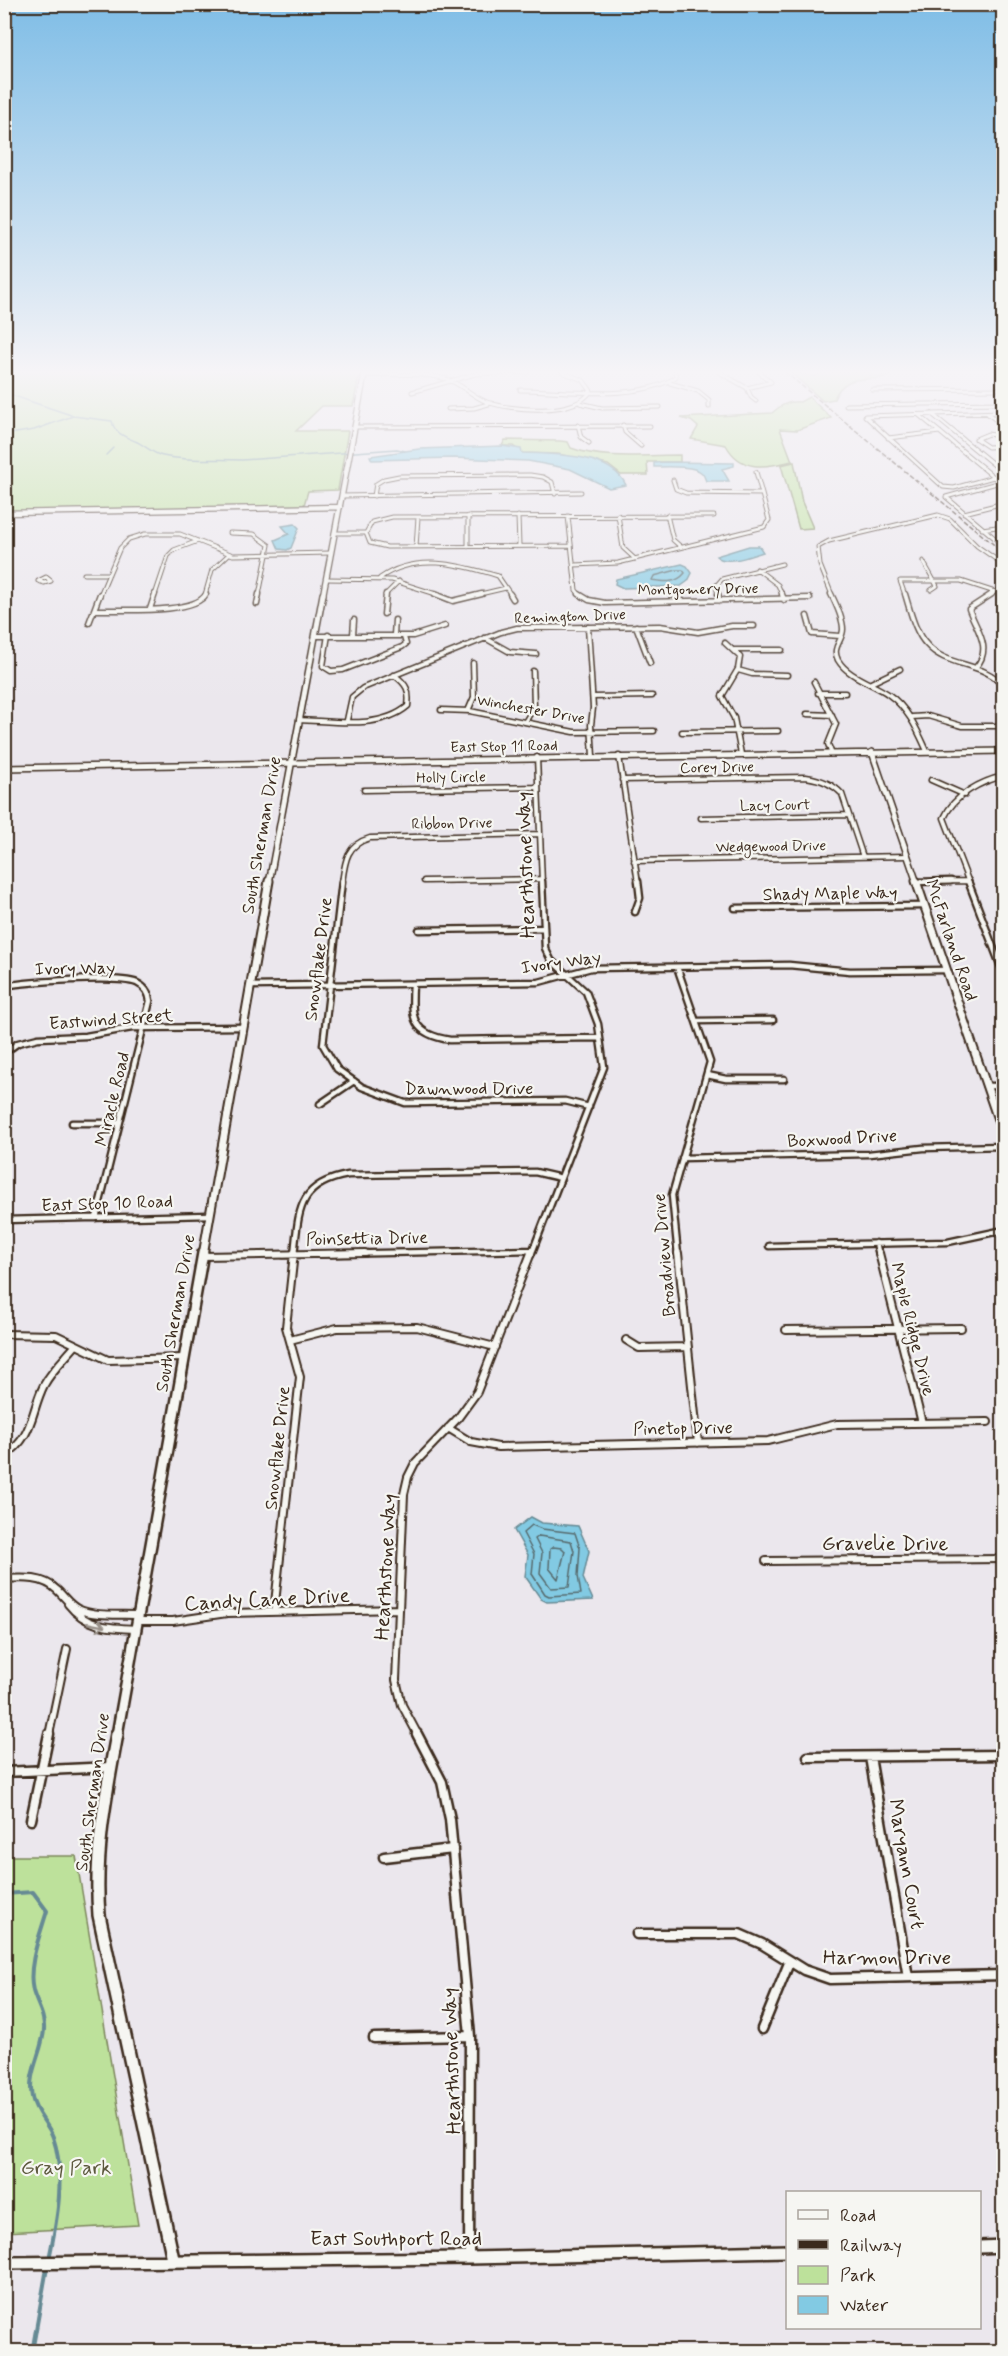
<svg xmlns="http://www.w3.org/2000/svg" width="1008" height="2356" font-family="Mynerve,sans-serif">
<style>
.green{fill:#bde19b;stroke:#7c865c;stroke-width:1.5}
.water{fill:#82cae3;stroke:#668a94;stroke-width:1.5}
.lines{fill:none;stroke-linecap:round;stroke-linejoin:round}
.shore{stroke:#576a6d;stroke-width:1.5}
.stream-far1{stroke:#668a94;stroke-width:1.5}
.stream{stroke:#668a94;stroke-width:4}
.street-far4-casing{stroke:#3b2a1e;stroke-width:5}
.street-far3-casing{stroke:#3b2a1e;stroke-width:7}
.street-far2-casing{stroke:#3b2a1e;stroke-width:9}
.street-far1-casing{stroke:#3b2a1e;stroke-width:10}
.street-casing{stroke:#3b2a1e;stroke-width:13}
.secondary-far4-casing{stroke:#3b2a1e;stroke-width:7}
.secondary-far3-casing{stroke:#3b2a1e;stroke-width:8}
.secondary-far2-casing{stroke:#3b2a1e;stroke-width:11}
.secondary-far1-casing{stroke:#3b2a1e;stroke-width:14}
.secondary-casing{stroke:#3b2a1e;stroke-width:16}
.street-far4{stroke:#f6f6f2;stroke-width:3}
.street-far3{stroke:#f6f6f2;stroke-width:4}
.street-far2{stroke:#f6f6f2;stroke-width:4.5}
.street-far1{stroke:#f6f6f2;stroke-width:6}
.street{stroke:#f6f6f2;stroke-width:8}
.secondary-far4{stroke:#f6f6f2;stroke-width:4.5}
.secondary-far3{stroke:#f6f6f2;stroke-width:5}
.secondary-far2{stroke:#f6f6f2;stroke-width:7}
.secondary-far1{stroke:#f6f6f2;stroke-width:9}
.secondary{stroke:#f6f6f2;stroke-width:11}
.rail{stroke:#3b2a1e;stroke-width:1.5;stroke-dasharray:5 2;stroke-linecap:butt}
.oneway{stroke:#989088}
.labels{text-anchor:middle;stroke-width:4.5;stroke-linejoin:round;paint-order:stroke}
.far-street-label{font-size:15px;fill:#3b2a1e;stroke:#f6f6f2}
.street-label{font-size:18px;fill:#3b2a1e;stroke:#f6f6f2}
.near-street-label{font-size:21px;fill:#3b2a1e;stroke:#f6f6f2}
.near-park-label{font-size:21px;fill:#5c583d;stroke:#f6f6f2}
</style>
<rect width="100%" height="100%" fill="#ebe7ed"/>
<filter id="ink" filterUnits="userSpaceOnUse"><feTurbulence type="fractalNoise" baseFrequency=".0167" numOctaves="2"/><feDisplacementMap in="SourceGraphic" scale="12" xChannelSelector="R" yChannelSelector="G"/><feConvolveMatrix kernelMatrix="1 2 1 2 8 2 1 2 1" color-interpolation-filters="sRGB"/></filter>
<g filter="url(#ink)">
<!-- green -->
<path class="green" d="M4 372H360L353 406H322L296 431H348L338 490 308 491 304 505 5 511Z
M790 372 815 376 823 372H872L870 375 891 376C868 383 845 371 834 399L823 401Z
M809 397 831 418 797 430 780 429 792 461C765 468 741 472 726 445L691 439 698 427 691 421 681 418 772 413C781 405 788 401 800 402Z
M505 440 560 441 568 442 571 448C603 460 647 455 680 455V462H647L648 475H621L608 465 558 454 522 453 513 446H502Z
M794 462 802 502 813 528 799 529 781 465Z
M5 1856H76L138 2225 5 2232Z"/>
<!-- water -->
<path class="water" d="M502 446 521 449 522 453C554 454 610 453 626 485L609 488 570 469 528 461 454 458 372 460 370 456 419 449Z
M665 462 734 463V466L722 469 729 481H706C705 479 704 475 702 473 694 465 665 467 654 467V463Z
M295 524 299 528 291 548 287 550 279 549 275 540 289 534 282 526Z
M749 546H759L763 552C750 556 726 566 716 556Z
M682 564 687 566 692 573 688 581 681 586 623 588 615 584 616 579Z
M531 1517 542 1523 578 1526 589 1551 583 1578 593 1600 547 1602 541 1599 525 1576 528 1555 514 1530Z"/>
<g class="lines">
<!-- shore -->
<path class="shore" d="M677 570H683L685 573C676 584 665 582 652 580L654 576Z
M532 1525 542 1529 575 1533 580 1548 578 1576 581 1594 549 1596 545 1594 532 1574 534 1554 523 1533Z
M539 1536 571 1541 574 1551 569 1587 551 1588 540 1573 542 1553 535 1539Z
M553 1547 562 1548 565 1551 558 1579 549 1568 550 1549Z"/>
<!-- stream-far1 -->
<path class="stream-far1" d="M5 372 8 374 6 390 8 394 71 415
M4 435 34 430 73 416 112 421C114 433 125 437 135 441 145 445 153 454 163 456 189 462 216 458 242 460L397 449 405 451
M106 455 113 448"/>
<!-- stream -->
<path class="stream" d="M4 1894 33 1892 47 1911C40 1935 27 1966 33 1991 37 2005 45 2015 44 2030 42 2053 27 2074 32 2097 35 2113 48 2123 53 2137 66 2175 57 2221 49 2259
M32 2352 47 2268"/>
<defs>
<path id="street-far4" d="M719 372 747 388 751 397 756 401
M365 375C391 375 418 372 443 378 460 382 471 396 487 402 513 411 575 416 591 391L583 380 562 372
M670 383 698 391 709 400V407
M747 388 771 382 759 372
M520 390C565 390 637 402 676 377L675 372
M872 390 1004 389
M412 392 475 374 528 372
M580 403 602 408 660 407
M846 405 1004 403
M448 409 474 408 492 403
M1004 412 865 416 943 487 954 488 1004 474
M932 414 1004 473
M988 414 1004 426
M919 415 995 478
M578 425 581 437 589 443
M623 425 625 432 641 446
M355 427 650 426
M1004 437 988 434 976 439 988 447 1004 446
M888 438 940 432
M673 480 676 489 686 493 762 494
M1004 481 946 497 1004 546
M342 496 581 492
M374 496 376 484 384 479 399 476 530 475 543 477 552 482 555 494
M964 513 1004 503
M618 515 623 548 635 559
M667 515 673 540 681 547
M468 516V547
M518 516 519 546
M568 516 576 590 580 595
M982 529 1004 526
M230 533 254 534 269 545 259 595
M334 533H366
M366 533 372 522 392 517 714 516
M366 533 370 543 387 547 571 546
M416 547 418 517
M923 561 937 586 931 590
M575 565 618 563 764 527 769 520 756 472
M757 569 778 585 782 595
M84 574H109
M46 577 51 581 44 583 38 581Z
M380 578C415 553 459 564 498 576L511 595
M327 579 392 580 439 595
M100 595 120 548 129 539 145 534H180L233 555 331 553
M155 595 168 556 174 550 198 541
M205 595 212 570 229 554
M385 595 399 581
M476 595 506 588
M718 595 716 586 722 579 782 564
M832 595 820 565 818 547 829 541 938 515 950 519 977 546 1004 565
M905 595 900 581H961L995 592
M990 595 1004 586"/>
<path id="street-far3" d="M435 594 453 601 482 594
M510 594 513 599
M579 594 589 600 605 603 810 598
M718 594 720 601
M782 594 784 600
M831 594C836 604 843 618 843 629 843 641 831 647 838 660 848 677 872 683 888 694 908 708 917 729 927 751
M905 594C910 610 915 633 927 645 947 668 983 661 1004 686
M257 604 259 594
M150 609 155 594
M94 610C118 609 195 615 206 594
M384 614 386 594
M807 616 812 634 840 636
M89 623 100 594
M636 626 650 663
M588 627 593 708 591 725 593 756
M328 635 323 666 331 671 343 670 402 647 406 644 404 637
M353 635 354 620
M394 635 395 620
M316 636H413L445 626
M485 638 510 652 536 654
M725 643 740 657 738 669 722 696 734 718 741 754
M734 650H782
M976 667C993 648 976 629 969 609L992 594
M738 670 752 674 787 675
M814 682 836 724 828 744 831 752
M871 683 900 669
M818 693H845
M593 697 652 696
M441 710 470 711 574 732 654 731
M468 711 474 697 473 663
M807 714 832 715
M912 717 928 716 962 726H1004
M299 720C333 721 380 730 408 706 410 691 407 684 394 675
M347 720 352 697 363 688 501 632 517 628 660 626 698 632 732 626H754
M525 722 534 707 533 671
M682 732 778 731
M619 756 638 883
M537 757 542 883
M622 780 806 777C820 779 832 783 842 794L863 857
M931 780 965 795
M364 790 538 787
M701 818 849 815
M634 861 907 856
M424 881 542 879
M916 882 967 881
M342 883C345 861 346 845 370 838L540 834
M969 883 944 818C954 795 981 781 1004 776"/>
<path id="street-far2" d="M342 881 323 1045 337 1069 362 1087 405 1103 565 1101 589 1107
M968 881 1004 975
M916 882 951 881
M735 908 924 906
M635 912 640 898 638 881
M419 930 544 928
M677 967 710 1062 672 1195 678 1255
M413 984C411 1019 412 1034 450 1040L600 1038
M4 986C27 982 117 975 137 983 145 987 149 992 150 1001L96 1218
M251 986 539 982 591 968 789 965 850 971 947 970
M697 1021 773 1020
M4 1053 18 1043 38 1038 86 1036 132 1028 243 1027
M707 1075 726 1079H784
M986 1086H1004
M320 1104 354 1081
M72 1123H119
M682 1158 869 1154 923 1148 1004 1146
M4 1220 210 1215
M876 1243 879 1255
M769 1246 948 1242 1004 1230
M283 1255 533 1250
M294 1255C299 1211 297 1184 348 1175L535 1172 561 1178
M531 1255 604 1067 598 1024 586 992 551 960 545 948 542 881"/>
<path id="street-far1" d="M678 1253 698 1443
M879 1253 922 1423
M202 1256 365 1253
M786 1330 961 1328
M4 1334 56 1335 108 1360 184 1358
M290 1340 337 1328 417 1327 495 1347
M626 1340 639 1348 688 1347
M448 1428 471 1442 498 1447 768 1441 837 1424 988 1422
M4 1456C34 1437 30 1413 44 1385 52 1370 65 1358 76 1345
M766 1561 1004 1559
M4 1579C22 1578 43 1576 57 1590 64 1596 69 1605 78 1609 96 1617 118 1614 138 1615
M68 1604C86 1627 108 1628 136 1629
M274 1612 300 1377 286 1327 294 1253
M137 1621H173L227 1613 399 1609
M49 1735 67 1649
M418 1735 402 1705 396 1680 404 1494 408 1477 415 1463 458 1418 477 1392 531 1253"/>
<path id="street" d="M417 1734 442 1782 450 1819 470 2036 469 2258
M808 1757 1004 1755
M870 1757 908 1977
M4 1772 111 1767
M31 1820 49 1734
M384 1857 453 1849
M637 1934H739L762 1944 804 1970 830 1979 1004 1975
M762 2029 789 1963
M374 2038 470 2036"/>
<path id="secondary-far4" d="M4 513 340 507
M323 595 365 372"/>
<path id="secondary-far3" d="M872 752 917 883
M4 768 1004 751
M269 883 323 594"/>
<path id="secondary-far2" d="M916 881 1004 1137
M203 1255 269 881"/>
<path id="secondary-far1" d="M117 1735 203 1253"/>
<path id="secondary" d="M117 1734C106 1794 94 1854 99 1915L173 2259
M980 2247 1004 2246
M4 2263 469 2258 788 2251"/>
</defs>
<!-- street-far4 casing -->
<use href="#street-far4" class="street-far4-casing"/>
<!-- street-far3 casing -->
<use href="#street-far3" class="street-far3-casing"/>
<!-- street-far2 casing -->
<use href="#street-far2" class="street-far2-casing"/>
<!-- street-far1 casing -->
<use href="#street-far1" class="street-far1-casing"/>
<!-- street casing -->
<use href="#street" class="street-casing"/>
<!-- secondary-far4 casing -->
<use href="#secondary-far4" class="secondary-far4-casing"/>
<!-- secondary-far3 casing -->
<use href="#secondary-far3" class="secondary-far3-casing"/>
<!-- secondary-far2 casing -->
<use href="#secondary-far2" class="secondary-far2-casing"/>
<!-- secondary-far1 casing -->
<use href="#secondary-far1" class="secondary-far1-casing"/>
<!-- secondary casing -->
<use href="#secondary" class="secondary-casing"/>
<!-- street-far4 -->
<use href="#street-far4" class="street-far4"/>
<!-- street-far3 -->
<use href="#street-far3" class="street-far3"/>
<!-- street-far2 -->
<use href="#street-far2" class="street-far2"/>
<!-- street-far1 -->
<use href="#street-far1" class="street-far1"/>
<!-- street -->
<use href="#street" class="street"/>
<!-- secondary-far4 -->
<use href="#secondary-far4" class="secondary-far4"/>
<!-- secondary-far3 -->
<use href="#secondary-far3" class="secondary-far3"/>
<!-- secondary-far2 -->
<use href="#secondary-far2" class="secondary-far2"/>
<!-- secondary-far1 -->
<use href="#secondary-far1" class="secondary-far1"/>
<!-- secondary -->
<use href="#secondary" class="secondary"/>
<!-- rail -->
<path class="rail" d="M785 372 1004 553"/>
</g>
<!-- one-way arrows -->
<defs><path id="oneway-shaft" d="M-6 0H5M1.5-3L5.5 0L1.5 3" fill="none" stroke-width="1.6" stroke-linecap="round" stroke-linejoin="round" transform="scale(1.5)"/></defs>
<use class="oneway" href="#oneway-shaft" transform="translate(96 1625) rotate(11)"/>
</g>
<!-- sky -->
<linearGradient id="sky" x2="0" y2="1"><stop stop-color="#7fbde6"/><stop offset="0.53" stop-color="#f6f4f7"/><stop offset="1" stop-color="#f6f4f7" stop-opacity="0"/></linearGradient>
<rect width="1008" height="702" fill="url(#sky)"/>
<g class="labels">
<!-- far-street labels -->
<g class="far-street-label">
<text transform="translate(698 589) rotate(-1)" y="5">Montgomery Drive</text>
<text transform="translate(570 616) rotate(-2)" y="5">Remington Drive</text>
<text transform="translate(531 709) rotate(10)" y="5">Winchester Drive</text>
<text transform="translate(504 746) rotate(-1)" y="5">East Stop 11 Road</text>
<text transform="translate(717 767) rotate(-1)" y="5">Corey Drive</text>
<text transform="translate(451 777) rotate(-1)" y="5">Holly Circle</text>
<text transform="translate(775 805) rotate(-1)" y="5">Lacy Court</text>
<text transform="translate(452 823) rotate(-1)" y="5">Ribbon Drive</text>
<text transform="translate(771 846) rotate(-1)" y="5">Wedgewood Drive</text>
</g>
<!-- street labels -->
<g class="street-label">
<text transform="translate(261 835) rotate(-80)" y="6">South Sherman Drive</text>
<text transform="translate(830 893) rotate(-1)" y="6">Shady Maple Way</text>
<text transform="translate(952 940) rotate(71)" y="6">McFarland Road</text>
<text transform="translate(318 959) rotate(-83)" y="6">Snowflake Drive</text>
<text transform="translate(561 962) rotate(-8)" y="6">Ivory Way</text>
<text transform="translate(75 968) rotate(-1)" y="6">Ivory Way</text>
<text transform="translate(111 1019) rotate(-4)" y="6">Eastwind Street</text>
<text x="469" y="1094">Dawnwood Drive</text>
<text transform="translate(112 1099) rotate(-76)" y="6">Miracle Road</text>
<text transform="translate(842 1138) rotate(-3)" y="6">Boxwood Drive</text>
<text transform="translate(107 1203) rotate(-2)" y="6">East Stop 10 Road</text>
<text transform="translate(367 1238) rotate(-1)" y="6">Poinsettia Drive</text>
<text transform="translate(664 1255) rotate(-95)" y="6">Broadview Drive</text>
<text transform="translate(175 1313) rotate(-80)" y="6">South Sherman Drive</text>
<text transform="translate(913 1329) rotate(76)" y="6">Maple Ridge Drive</text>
<text transform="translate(683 1428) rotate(-1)" y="6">Pinetop Drive</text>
<text transform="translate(277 1448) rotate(-84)" y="6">Snowflake Drive</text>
<text transform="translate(92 1792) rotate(-82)" y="6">South Sherman Drive</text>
</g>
<!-- near-street labels -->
<g class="near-street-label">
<text transform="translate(525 865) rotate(-92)" y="7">Hearthstone Way</text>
<text x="885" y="1550">Gravelie Drive</text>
<text transform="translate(385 1567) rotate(-87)" y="7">Hearthstone Way</text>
<text transform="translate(267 1599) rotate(-3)" y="7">Candy Cane Drive</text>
<text transform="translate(907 1864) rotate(80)" y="7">Maryann Court</text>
<text x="887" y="1964">Harmon Drive</text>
<text transform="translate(451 2061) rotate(-92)" y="7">Hearthstone Way</text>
<text x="396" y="2245">East Southport Road</text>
</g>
<!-- near-park labels -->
<g class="near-park-label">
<text x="66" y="2174">Gray Park</text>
</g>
</g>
<!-- margin -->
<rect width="1008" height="2356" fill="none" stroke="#f6f6f2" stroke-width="24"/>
<rect x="12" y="12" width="984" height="2332" fill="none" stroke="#3b2a1e" stroke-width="2" filter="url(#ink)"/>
<!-- legend -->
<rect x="786" y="2191" width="195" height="138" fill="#f6f6f2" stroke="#aba49d" stroke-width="1.5"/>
<rect x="798" y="2210" width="30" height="9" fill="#f6f6f2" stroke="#aba49d" stroke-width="1.5"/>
<text x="840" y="2221" font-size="18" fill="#3b2a1e">Road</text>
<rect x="798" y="2240" width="30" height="9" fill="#3b2a1e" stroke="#aba49d" stroke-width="1.5"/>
<text x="840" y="2251" font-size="18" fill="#3b2a1e">Railway</text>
<rect x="798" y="2266" width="30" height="18" fill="#bde19b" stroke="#aba49d" stroke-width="1.5"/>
<text x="840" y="2281" font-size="18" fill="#3b2a1e">Park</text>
<rect x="798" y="2296" width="30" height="18" fill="#82cae3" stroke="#aba49d" stroke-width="1.5"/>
<text x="840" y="2311" font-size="18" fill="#3b2a1e">Water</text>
</svg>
